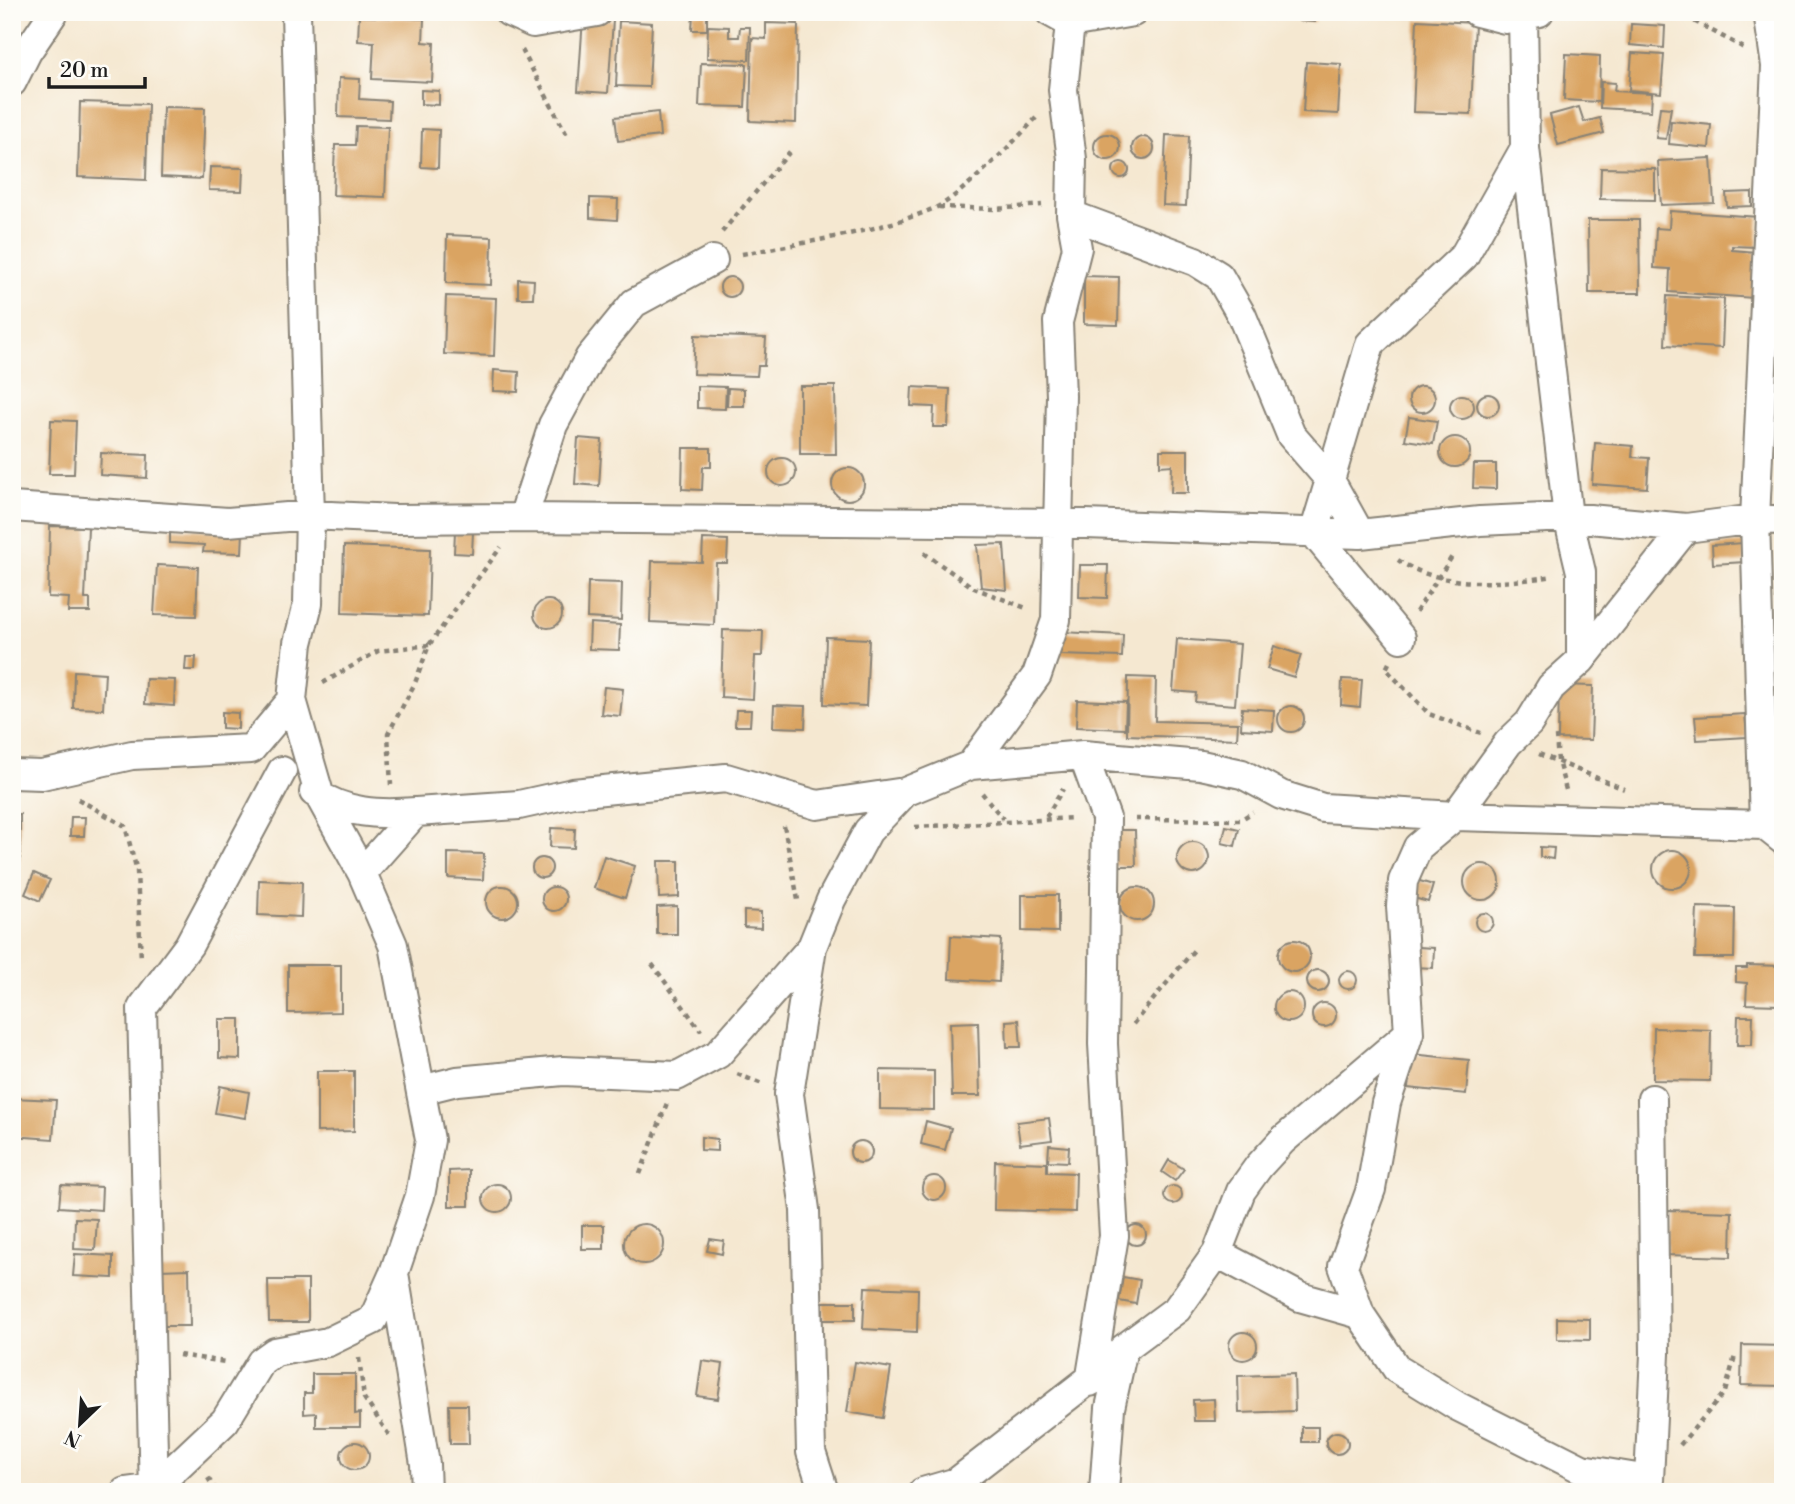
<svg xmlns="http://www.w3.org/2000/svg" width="1795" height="1504" font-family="'Libre Bodoni',serif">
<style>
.building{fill:#daa462}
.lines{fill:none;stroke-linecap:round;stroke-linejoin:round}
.minor-casing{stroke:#888276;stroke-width:32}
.path{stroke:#888276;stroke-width:4.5;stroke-dasharray:5 5;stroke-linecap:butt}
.minor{stroke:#fff;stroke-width:28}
</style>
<rect width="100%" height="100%" fill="#fdfcf7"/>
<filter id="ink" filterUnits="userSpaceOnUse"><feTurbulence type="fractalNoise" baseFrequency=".0143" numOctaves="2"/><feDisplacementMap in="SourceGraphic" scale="14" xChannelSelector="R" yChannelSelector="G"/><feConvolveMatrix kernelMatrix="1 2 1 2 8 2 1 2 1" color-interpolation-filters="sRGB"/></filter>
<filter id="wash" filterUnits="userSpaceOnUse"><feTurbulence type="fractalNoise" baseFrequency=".00686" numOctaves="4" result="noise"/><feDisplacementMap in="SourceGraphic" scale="28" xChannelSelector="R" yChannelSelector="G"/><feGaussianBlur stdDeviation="1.57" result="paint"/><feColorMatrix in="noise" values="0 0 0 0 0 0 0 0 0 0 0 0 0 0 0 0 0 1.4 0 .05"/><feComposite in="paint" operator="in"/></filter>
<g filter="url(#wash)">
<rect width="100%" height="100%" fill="#f5e8d1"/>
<g id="blocks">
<!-- building -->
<path class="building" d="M1300 12H1315V22L1299 21Z
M693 13 707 14V30H692Z
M359 16 424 19 423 42 434 43 432 82 372 79 374 42 358 41Z
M583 18 613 20 608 93 578 91Z
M1417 20 1475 23 1471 114 1413 112Z
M619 21 652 23 649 87 616 86Z
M766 23 798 24 796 123 750 121 752 38 766 39Z
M1631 24 1665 26 1664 48 1630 45Z
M708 26 729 27V37H739L740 27H750L749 60 707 58Z
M1632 53 1664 55 1661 93 1629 90Z
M1566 54 1600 56 1599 102 1564 100Z
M1306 62 1341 64 1338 114 1303 112Z
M701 63 747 64 745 107 699 106Z
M339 78 360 79 359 99 390 101 389 119 338 117Z
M1601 82 1615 83 1614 91 1652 93 1651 111 1600 108Z
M421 90 439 91V105L421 104Z
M80 102 148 104 146 180 78 177Z
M163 107 205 108 202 179 161 177Z
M1579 107 1584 122 1600 118 1604 133 1558 145 1550 115Z
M1660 107 1671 108 1666 139 1656 138Z
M658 112 660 136 618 141 615 117Z
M1671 121 1711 125 1709 148 1669 144Z
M356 126 388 127 385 197 333 195 335 145H355Z
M422 129 439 130 438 168 421 167Z
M1094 147a13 13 0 1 1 26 0a13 13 0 1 1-26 0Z
M1166 135 1189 136 1186 206 1163 205Z
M1132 148a11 11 0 1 1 22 0a11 11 0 1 1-22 0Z
M1711 158 1714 203 1661 205 1658 161Z
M1113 170a8 8 0 1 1 16 0a8 8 0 1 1-16 0Z
M210 167 243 168 242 191 209 190Z
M1601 168 1655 169V200L1600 199Z
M1752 192V206L1727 207 1726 193Z
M590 198 618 199 617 220 590 218Z
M1670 211 1759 217 1757 247 1732 246V250L1756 252 1754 298 1669 292 1670 269 1654 268 1656 228 1669 229Z
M1588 220H1639L1640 293H1589Z
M447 235 492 237 491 285 446 283Z
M1084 276 1119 277 1118 325 1084 324Z
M720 287a10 10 0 1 1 20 0a10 10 0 1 1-20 0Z
M518 279 534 280 533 298H518Z
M446 296 496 298 494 356 444 354Z
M1667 296 1724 299 1722 348 1665 345Z
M695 335 766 338 764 366H758L757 376 693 374Z
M494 370 519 372 518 392 493 391Z
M697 386 726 387 725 409 697 408Z
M800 386H835L836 454H800Z
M1409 399a13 13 0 1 1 26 0a13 13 0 1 1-26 0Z
M912 387 950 389 948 427H933L934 407 911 406Z
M728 388 744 389V406H727Z
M1477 405a11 11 0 1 1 22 0a11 11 0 1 1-22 0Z
M1450 407a12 12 0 1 1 24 0a12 12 0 1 1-24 0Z
M1409 417 1437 421 1433 444 1405 440Z
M51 420 76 421 74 474H49Z
M1440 452a15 15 0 1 1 30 0a15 15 0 1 1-30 0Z
M578 438 602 440 599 486 575 484Z
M1595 443 1633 446 1632 457 1649 458 1647 488 1592 484Z
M683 448H711V467H703L702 490 682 489Z
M1160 450H1188V493H1171L1172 465 1160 466Z
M101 453 148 455 147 478 100 475Z
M768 472a14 14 0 1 1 28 0a14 14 0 1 1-28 0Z
M1474 464H1496V489L1473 488Z
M832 484a16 16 0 1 1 32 0a16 16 0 1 1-32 0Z
M50 526 88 527 85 599H90V612H68L69 598 48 597Z
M170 528 243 532 242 553 203 552 204 545 170 543Z
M455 531 473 532 472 554 454 553Z
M703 539 728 540 727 563H716L714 625 650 622 652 561 702 562Z
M1744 543 1745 562 1713 564 1712 545Z
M1004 544 1007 590 981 587 977 545Z
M344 546 430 549 428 616 342 613Z
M157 565 198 567 196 616 154 615Z
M1080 565H1108L1107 598 1079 597Z
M588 582 622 583 621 620 587 618Z
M534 614a14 14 0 1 1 28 0a14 14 0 1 1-28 0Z
M590 623 620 625 619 650 589 649Z
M723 630 763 631 762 656H755L753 699 721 697Z
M1061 632 1123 635 1122 657 1060 655Z
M826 637 869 639 866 706 824 704Z
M1177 639 1240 644 1235 705 1195 702 1196 693 1173 691Z
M1274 646 1301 655 1294 677 1267 669Z
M186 657H196L195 670H185Z
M74 671 105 673 103 709 73 708Z
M1128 677 1156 678 1155 721 1238 723 1237 739 1127 735Z
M146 679 175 680 174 706 145 704Z
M1342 679 1362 680 1360 707 1341 705Z
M1559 685 1593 686 1591 740 1558 739Z
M604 687 623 689 620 716 601 714Z
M1077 700 1126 702 1125 729 1076 727Z
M774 705 806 706 805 728 773 727Z
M1278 719a13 13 0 1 1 26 0a13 13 0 1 1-26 0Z
M1242 708 1274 710 1273 731 1241 729Z
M736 710H751L750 726H735Z
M222 712 238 713V729L222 728Z
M1745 714 1747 737 1697 740 1695 717Z
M12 814H20V860H12Z
M71 817H85L84 836H70Z
M1226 826 1239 829 1235 846 1222 843Z
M551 828 575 829 574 848 550 847Z
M1113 830H1135L1136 866H1114Z
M1177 858a16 16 0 1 1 32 0a16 16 0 1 1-32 0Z
M1540 847 1554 848 1553 859 1540 857Z
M1653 869a19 19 0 1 1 38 0a19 19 0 1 1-38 0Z
M448 853 484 854 483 880 448 878Z
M604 856 635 866 625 898 594 888Z
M532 868a10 10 0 1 1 20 0a10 10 0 1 1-20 0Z
M658 861H679V897L659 898Z
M1464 882a18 18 0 1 1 36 0a18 18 0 1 1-36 0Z
M34 873 50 880 40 901 25 894Z
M1413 879 1433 885 1428 902 1407 896Z
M259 880 302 882 301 917 258 915Z
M486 902a16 16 0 1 1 32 0a16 16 0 1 1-32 0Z
M1120 904a17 17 0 1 1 34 0a17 17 0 1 1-34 0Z
M542 899a12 12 0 1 1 24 0a12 12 0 1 1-24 0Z
M1022 895H1058V932L1022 931Z
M677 906V934H657V907Z
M1697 907 1735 908 1734 958H1695Z
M744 911 761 912V928L744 927Z
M1475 922a9 9 0 1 1 18 0a9 9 0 1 1-18 0Z
M951 936 1001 939 999 982 949 979Z
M1278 956a16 16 0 1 1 32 0a16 16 0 1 1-32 0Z
M1417 947 1434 948 1433 968 1415 967Z
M288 965H341V1012L288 1013Z
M1747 965 1783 966V1042H1778L1779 1005 1746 1004 1747 983 1736 982V968H1747Z
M1307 981a11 11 0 1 1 22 0a11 11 0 1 1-22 0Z
M1339 980a9 9 0 1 1 18 0a9 9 0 1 1-18 0Z
M1274 1007a15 15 0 1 1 30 0a15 15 0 1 1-30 0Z
M1312 1015a12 12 0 1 1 24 0a12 12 0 1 1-24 0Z
M1738 1016H1753L1752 1045H1737Z
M219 1019H240V1059L219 1058Z
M1019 1020 1021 1047H1007L1006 1021Z
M978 1022 980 1096H952L950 1023Z
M1654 1028 1711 1030 1710 1081 1653 1080Z
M1411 1054 1469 1060 1466 1094 1408 1088Z
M880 1070 934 1071V1110L880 1109Z
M317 1071H354V1131L317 1132Z
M220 1086 249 1092 245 1118 215 1113Z
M12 1098 56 1100 53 1139 12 1136Z
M1049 1118 1052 1140 1020 1144 1017 1122Z
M926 1121 951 1128 945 1150 921 1144Z
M701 1137 717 1139V1151L701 1150Z
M850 1152a11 11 0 1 1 22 0a11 11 0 1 1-22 0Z
M1049 1145 1069 1147 1068 1162 1048 1161Z
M1169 1160 1184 1169 1175 1181 1162 1172Z
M995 1161 1047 1163V1172L1076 1173 1075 1212 994 1210Z
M469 1170V1206H449V1171Z
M922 1188a12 12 0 1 1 24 0a12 12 0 1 1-24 0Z
M483 1198a14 14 0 1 1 28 0a14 14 0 1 1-28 0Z
M61 1185 102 1187 101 1210 59 1207Z
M1164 1195a9 9 0 1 1 18 0a9 9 0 1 1-18 0Z
M1668 1210 1732 1212 1731 1257 1667 1255Z
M75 1218 97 1219 95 1250 74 1249Z
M624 1244a20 20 0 1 1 40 0a20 20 0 1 1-40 0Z
M1126 1235a10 10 0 1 1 20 0a10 10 0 1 1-20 0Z
M582 1225H604V1249H582Z
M710 1239 724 1241 722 1254 707 1251Z
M75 1254 113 1256V1278L73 1276Z
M189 1269 190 1326H160L159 1270Z
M1123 1277 1140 1280 1136 1304 1119 1301Z
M268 1280H308V1322H269Z
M865 1287 918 1289 917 1332 863 1329Z
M823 1302H855V1320H823Z
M1557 1318 1590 1319V1340L1557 1339Z
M1229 1346a14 14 0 1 1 28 0a14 14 0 1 1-28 0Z
M1742 1345 1783 1346V1386L1741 1385Z
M702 1361 723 1364 718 1399 697 1396Z
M855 1362 891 1368 883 1418 847 1412Z
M312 1374H355V1414L360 1413V1427H316V1413L304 1414V1393H312Z
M1294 1374 1295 1411 1239 1413 1238 1376Z
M1214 1399 1215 1421H1194L1193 1400Z
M449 1405H468L469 1444H450Z
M1302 1427H1318V1442H1302Z
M1326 1443a11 11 0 1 1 22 0a11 11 0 1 1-22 0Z
M341 1456a14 14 0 1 1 28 0a14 14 0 1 1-28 0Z"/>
</g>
</g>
<g filter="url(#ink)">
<use href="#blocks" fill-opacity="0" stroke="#888276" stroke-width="2"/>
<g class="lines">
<defs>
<path id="minor" d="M509 12 533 23 597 12
M1050 12 1070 23 1133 12
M1477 12 1505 19 1539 12
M1523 12 1525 148 1568 517 1581 572V660
M1768 12 1776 66 1755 519 1764 825 1783 840
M1070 23 1063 90 1072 159 1071 215 1195 261 1219 276 1242 316 1291 435 1330 480 1314 533 1401 638
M12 82 27 52 54 12
M12 507 228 522 310 515 394 519 523 518 553 425 590 357 634 303 713 260
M523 518 1058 523 1360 534 1480 521 1568 517 1686 528 1755 519 1783 520
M1360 534 1330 480 1370 344 1464 256 1525 148
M1083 755 1106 818 1103 1044 1114 1236 1090 1382
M971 765 1083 755 1201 765 1242 774 1281 795 1323 808 1455 816 1764 825 1783 821
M12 774 42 775 132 755 251 749 292 700
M314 792C345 814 380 815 416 812
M362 873 416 812 519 805 573 793 726 778 817 805 905 792 971 765 1037 675 1056 620 1061 396 1058 322 1077 248 1071 215
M812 947 789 1094 805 1210 811 1452 824 1492
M421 1090 457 1081 563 1071 677 1076 718 1054 812 947 831 900 868 831 905 792
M1217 1253 1300 1297 1360 1314 1397 1369 1457 1406 1582 1469 1649 1480
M394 1273 425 1464 426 1492
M1360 1314 1343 1266 1371 1189 1386 1103 1408 1036
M125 1492 154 1488 225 1421 261 1362 275 1352 328 1342 373 1320 394 1273 420 1196 430 1140 393 945 362 873 320 797 292 700 298 643 308 604 310 515 296 12
M154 1492 142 1008 189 945 282 771
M923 1492 957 1482 1104 1368
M1104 1492 1110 1408 1123 1349 1177 1309 1217 1253 1241 1191 1259 1166 1283 1140 1409 1033 1401 906 1403 881 1418 847 1455 816 1508 743 1529 723 1551 687 1581 660 1686 528
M1643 1492 1649 1480 1655 1354 1652 1099"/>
</defs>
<!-- minor casing -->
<use href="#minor" class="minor-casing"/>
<!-- path -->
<path class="path" d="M1677 12 1744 48
M522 50 568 137
M939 207 995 209 1042 205
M722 232 793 148
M742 254C806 242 875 233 935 208 959 198 1017 139 1036 118
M924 553 974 588 1026 608
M1398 560C1440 589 1505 584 1553 576
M1416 612 1453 555
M1389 663 1386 669 1429 714 1481 733
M323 683 378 651 429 645
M1556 736 1558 761 1566 790
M1539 754 1624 789
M391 785 388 734 415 683 429 645 501 547
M982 793 1003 819
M78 799 125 826 137 871 141 960
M1046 817 1063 789
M1135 819 1240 820 1253 812
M784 826 798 900
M915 827 1074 818
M652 964 701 1031
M1133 1024 1194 950
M737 1074 762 1084
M640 1174 667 1103
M179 1355 225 1362
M359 1358 364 1398 389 1435
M1680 1445 1725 1392 1735 1356
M12 1478 25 1492
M208 1478 217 1492"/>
<!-- minor -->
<use href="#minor" class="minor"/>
</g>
</g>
<!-- margin -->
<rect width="1795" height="1504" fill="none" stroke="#fdfcf7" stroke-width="42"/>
<!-- north arrow -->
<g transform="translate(80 1424) rotate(205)" stroke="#fdfcf7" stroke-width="5" paint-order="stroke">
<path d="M0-5L12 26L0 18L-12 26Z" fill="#1c1c1c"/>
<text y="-10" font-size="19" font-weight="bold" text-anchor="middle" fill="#1c1c1c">N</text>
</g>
<!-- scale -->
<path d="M49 77v10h96v-10" fill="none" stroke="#1c1c1c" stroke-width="3.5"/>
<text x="60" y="77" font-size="21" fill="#1c1c1c" stroke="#fdfcf7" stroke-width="5" paint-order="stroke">20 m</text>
</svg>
